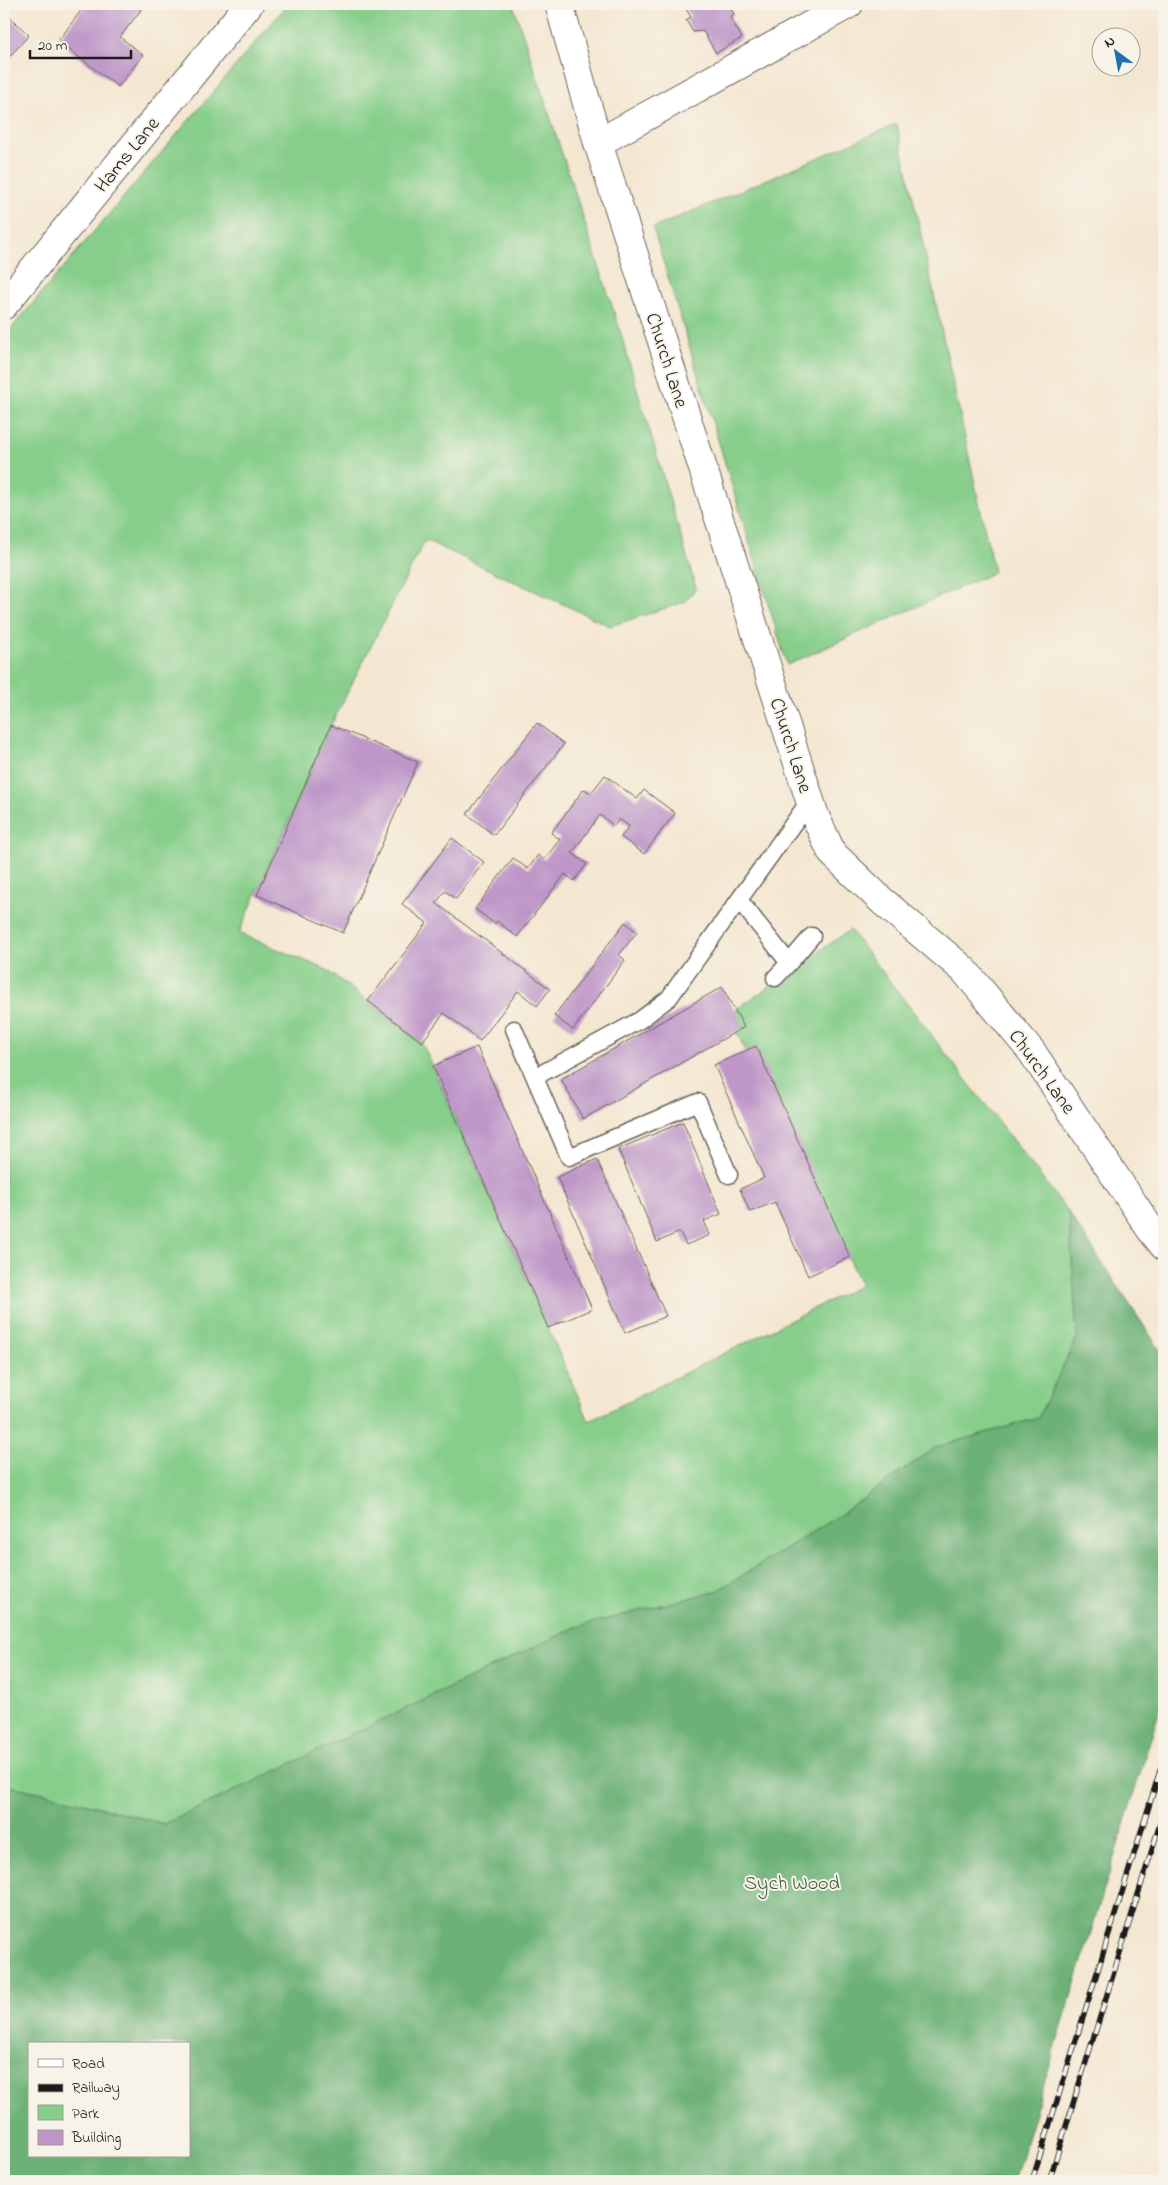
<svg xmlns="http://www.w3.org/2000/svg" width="1168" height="2185" font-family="'Indie Flower',sans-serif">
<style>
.green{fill:#86ce8a;stroke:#517553}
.forest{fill:#6cb176;stroke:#446649;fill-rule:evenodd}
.building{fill:#be97c8}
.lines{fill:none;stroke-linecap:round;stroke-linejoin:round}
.service-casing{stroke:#68635b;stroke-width:19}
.minor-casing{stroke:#68635b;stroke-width:30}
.tertiary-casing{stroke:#68635b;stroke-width:30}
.service{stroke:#fff;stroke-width:16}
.minor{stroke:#fff;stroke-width:28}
.tertiary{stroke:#fff;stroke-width:28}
.rail-casing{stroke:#1c1c1c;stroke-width:5.5}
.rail{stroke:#f7f3e8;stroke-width:4;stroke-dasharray:11;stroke-linecap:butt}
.labels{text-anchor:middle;stroke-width:4;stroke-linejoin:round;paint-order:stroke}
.street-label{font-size:20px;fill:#1c1c1c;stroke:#f7f3e8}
.park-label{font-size:20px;fill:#415a42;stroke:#f7f3e8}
</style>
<rect width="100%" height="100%" fill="#f7f3e8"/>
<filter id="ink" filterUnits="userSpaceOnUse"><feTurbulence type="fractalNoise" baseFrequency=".02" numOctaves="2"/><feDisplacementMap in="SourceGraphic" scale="10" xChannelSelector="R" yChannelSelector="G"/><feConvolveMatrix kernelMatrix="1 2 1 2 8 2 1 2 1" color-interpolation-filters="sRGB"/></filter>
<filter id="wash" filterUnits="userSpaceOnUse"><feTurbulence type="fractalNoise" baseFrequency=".0096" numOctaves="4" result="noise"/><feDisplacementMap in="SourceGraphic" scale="20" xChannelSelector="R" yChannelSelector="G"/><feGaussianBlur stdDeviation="1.12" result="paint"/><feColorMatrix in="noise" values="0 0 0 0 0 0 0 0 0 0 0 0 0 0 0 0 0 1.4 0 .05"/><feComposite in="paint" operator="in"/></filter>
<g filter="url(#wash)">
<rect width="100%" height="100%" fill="#f4e7d1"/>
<!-- green -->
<path class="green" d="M288 4H513L618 324 696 588 685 602 610 626 425 540 331 725 239 933 327 970 422 1043 589 1421 861 1285 728 1015 850 930 1069 1213 1077 1338 1038 1418 936 1447 843 1513 717 1591 576 1627 165 1824 53 1795 4 1785V337Z
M897 124 994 572 787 665 653 228Z"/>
<!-- forest -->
<path class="forest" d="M1069 1213 1164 1356V1696L1014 2181H4V1785L53 1795 165 1824 576 1627 717 1591 843 1513 936 1447 1038 1418 1077 1337ZM29 2044H189V2156H29Z"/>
<g id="blocks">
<!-- building -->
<path class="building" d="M86 4H132L141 10 120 37 143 55 118 87 58 41Z
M683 4H728L734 14 730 17 742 38 716 53 703 31 693 32 686 20 691 17Z
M4 12 29 35 4 63Z
M537 723 564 744 494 835 467 814Z
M331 725 418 762 343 933 257 895Z
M605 775 637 799 644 790 675 813 644 854 621 837 629 826 619 819 614 826 600 815 572 853 587 864 574 881 565 874 517 937 497 921 495 924 475 909 513 858 528 869 538 855 544 860 560 839 551 833 584 789 591 793Z
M452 838 484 862 456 899 445 891 436 903 550 989 537 1006 518 991 480 1041 444 1013 422 1042 368 1001 427 923 402 904Z
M625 922 637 932 619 955 625 960 573 1030 554 1016Z
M722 987 744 1027 583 1119 561 1079Z
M756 1046 850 1257 808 1276 775 1202 750 1212 740 1189 764 1178 714 1065Z
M477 1047 592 1309 548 1328 433 1066Z
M683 1122 721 1214 704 1221 710 1235 686 1245 680 1232 657 1242 618 1149Z
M597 1159 666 1316 625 1333 557 1177Z"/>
</g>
</g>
<g filter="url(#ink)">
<use href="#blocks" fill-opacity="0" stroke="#68635b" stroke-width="1"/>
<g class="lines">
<defs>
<path id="service" d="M739 900 789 963 775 978
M789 963 812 936
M514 1029 569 1157 698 1102 729 1175
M535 1077 640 1020 669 998 810 800"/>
<path id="minor" d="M849 4 598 143 815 816 832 853 881 900 964 970 1032 1052 1151 1230 1164 1246"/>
<path id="tertiary" d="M559 4 598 143
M4 305 249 4"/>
</defs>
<!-- service casing -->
<use href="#service" class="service-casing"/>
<!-- minor casing -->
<use href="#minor" class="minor-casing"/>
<!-- tertiary casing -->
<use href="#tertiary" class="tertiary-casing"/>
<!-- service -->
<use href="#service" class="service"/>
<!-- minor -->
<use href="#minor" class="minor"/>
<!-- tertiary -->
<use href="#tertiary" class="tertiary"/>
<defs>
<path id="rail" d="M1032 2181 1164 1758
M1049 2181 1164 1811"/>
</defs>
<!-- rail casing -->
<use href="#rail" class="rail-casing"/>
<!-- rail -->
<use href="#rail" class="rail"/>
</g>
</g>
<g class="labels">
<!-- street labels -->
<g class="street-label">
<text transform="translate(126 154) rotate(-51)" y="7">Hams Lane</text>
<text transform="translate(668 360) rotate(72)" y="7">Church Lane</text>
<text transform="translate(792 745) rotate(72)" y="7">Church Lane</text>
<text transform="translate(1043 1071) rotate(54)" y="7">Church Lane</text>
</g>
<!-- park labels -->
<g class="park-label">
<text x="792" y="1889">Sych Wood</text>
</g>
</g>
<!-- margin -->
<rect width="1168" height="2185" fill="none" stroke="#f7f3e8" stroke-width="20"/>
<!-- legend -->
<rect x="28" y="2042" width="162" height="115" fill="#f7f3e8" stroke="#9f9d96"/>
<rect x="38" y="2059" width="25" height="8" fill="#ffffff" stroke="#9f9d96"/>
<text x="72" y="2068" font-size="15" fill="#1c1c1c">Road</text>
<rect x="38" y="2084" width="25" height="8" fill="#1c1c1c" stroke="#9f9d96"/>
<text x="72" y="2092" font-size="15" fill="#1c1c1c">Railway</text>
<rect x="38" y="2105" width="25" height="15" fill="#86ce8a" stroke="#9f9d96"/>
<text x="72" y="2118" font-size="15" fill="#1c1c1c">Park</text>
<rect x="38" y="2130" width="25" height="15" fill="#be97c8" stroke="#9f9d96"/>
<text x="72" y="2142" font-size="15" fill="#1c1c1c">Building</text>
<!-- north arrow -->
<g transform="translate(1116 52) rotate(328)"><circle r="24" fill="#f7f3e8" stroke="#9f9d96"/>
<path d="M0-4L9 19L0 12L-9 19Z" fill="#1f6fb2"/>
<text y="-8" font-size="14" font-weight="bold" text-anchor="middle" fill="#1c1c1c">N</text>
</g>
<!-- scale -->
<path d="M30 50v8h101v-8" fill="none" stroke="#1c1c1c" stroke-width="2.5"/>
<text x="38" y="50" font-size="15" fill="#1c1c1c" stroke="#f7f3e8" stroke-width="4" paint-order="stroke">20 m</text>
</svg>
